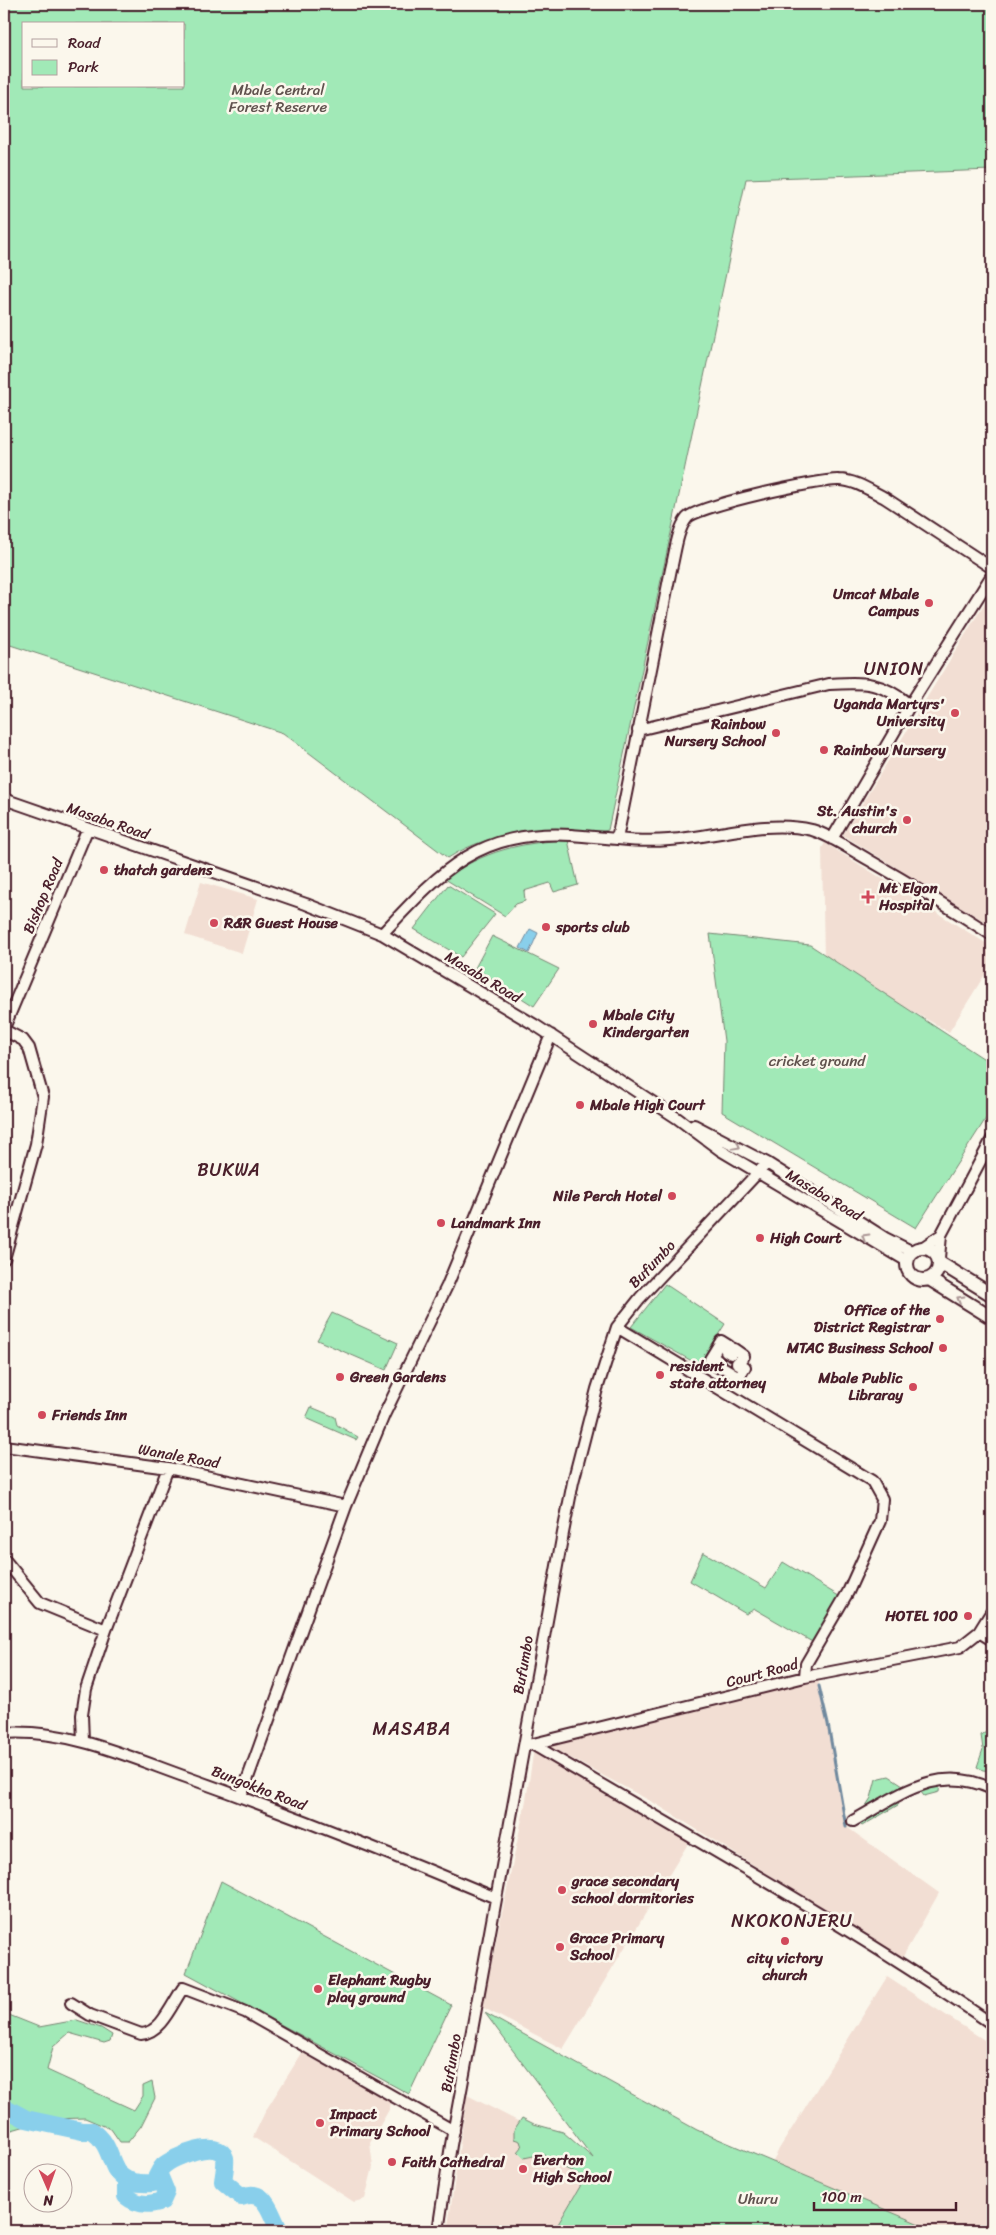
<svg xmlns="http://www.w3.org/2000/svg" width="996" height="2235" font-family="Sriracha,sans-serif">
<style>
.built{fill:#f2ded3}
.green{fill:#a1e9b7;stroke:#768471;fill-rule:evenodd}
.water{fill:#89cfeb;stroke:#70899e}
.lines{fill:none;stroke-linecap:round;stroke-linejoin:round}
.stream{stroke:#70899e;stroke-width:3}
.river{stroke:#89cfeb;stroke-width:18}
.minor-casing{stroke:#4a1f2b;stroke-width:14}
.major-casing{stroke:#4a1f2b;stroke-width:16}
.minor{stroke:#fbf7ec;stroke-width:10}
.major{stroke:#fbf7ec;stroke-width:12}
.oneway{stroke:#ab9695}
.poi-dot{fill:#d1495b;stroke:#fbf7ec;stroke-width:2}
.labels{text-anchor:middle;stroke-width:5;stroke-linejoin:round;paint-order:stroke}
.park-label{font-size:15px;fill:#60524e;stroke:#fbf7ec}
.poi-label{font-size:15px;font-weight:bold;fill:#4a1f2b;stroke:#fbf7ec;text-anchor:start}
.street-label{font-size:15px;fill:#4a1f2b;stroke:#fbf7ec}
.quarter-label{font-size:18px;letter-spacing:1px;fill:#4a1f2b;stroke:#fbf7ec}
</style>
<rect width="100%" height="100%" fill="#fbf7ec"/>
<filter id="ink" filterUnits="userSpaceOnUse"><feTurbulence type="fractalNoise" baseFrequency=".02" numOctaves="2"/><feDisplacementMap in="SourceGraphic" scale="10" xChannelSelector="R" yChannelSelector="G"/><feConvolveMatrix kernelMatrix="1 2 1 2 8 2 1 2 1" color-interpolation-filters="sRGB"/></filter>
<g filter="url(#ink)">
<!-- built -->
<path class="built" d="M992 591V926L843 835Z
M825 843 992 947V963L949 1032 824 961 822 848Z
M201 882 258 899 242 953 185 935Z
M818 1680 848 1828 939 1893 902 1958 656 1804 550 1747 548 1741Z
M534 1749 689 1842 563 2049 482 2007 526 1800Z
M887 1977 992 2045V2222L987 2231H913L769 2170 779 2149Z
M302 2053 391 2100 390 2108 370 2143 373 2167 365 2199 354 2202 253 2137 266 2110Z
M467 2095 595 2161 554 2231H458L448 2226Z"/>
<!-- green -->
<path class="green" d="M4 4H992V170L746 179 608 830 600 832C548 828 494 829 448 858L283 733 4 643ZM24 24H184V86H24Z
M568 840 578 885 554 892 550 883 524 891 525 901 516 904 505 916 445 879C482 851 523 842 568 840Z
M448 885 495 914 461 957 414 929Z
M710 934 810 945 992 1064V1109L916 1228 722 1112 724 1041Z
M492 936 559 969 534 1006 475 968Z
M665 1284 725 1324 699 1365 631 1327Z
M332 1313 398 1343 386 1370 317 1340Z
M311 1407 335 1417 337 1425 358 1437 356 1440 306 1418Z
M703 1552 766 1588 783 1562 842 1598 814 1643 755 1609 746 1614 690 1581Z
M992 1729V1771L983 1770 977 1767 983 1749 981 1735Z
M889 1776 903 1785 898 1805 862 1826 856 1821 871 1798 876 1779Z
M940 1782 939 1792 924 1796 917 1787Z
M221 1881 451 2005 409 2094 186 1973Z
M4 2013 39 2027 77 2020 101 2028 112 2035 110 2041 104 2043 69 2033 53 2047 47 2070 134 2110 143 2096V2086L152 2082 155 2098 141 2126 128 2142H120L111 2129 85 2118 50 2119 12 2130 4 2129Z
M485 2013 697 2130 936 2231H554L585 2178 555 2163 543 2154 524 2158 518 2152 522 2147 520 2141 514 2139V2130L522 2118 534 2124 563 2132 593 2158Z"/>
<!-- water -->
<path class="water" d="M530 929 538 933 529 953 520 948Z"/>
<g class="lines">
<!-- stream -->
<path class="stream" d="M819 1686 828 1724 846 1827"/>
<!-- river -->
<path class="river" d="M4 2107 26 2119 82 2131H92C121 2150 101 2187 153 2183 157 2178 159 2170 163 2166 173 2157 219 2137 225 2158 226 2164 224 2174 223 2181L242 2197C267 2187 270 2215 280 2231
M126 2181V2196C137 2205 148 2206 162 2201L166 2192 159 2175"/>
<defs>
<path id="minor" d="M638 730 829 684C865 682 881 681 910 705
M4 799 306 904 382 934 535 1025 677 1118 720 1150 907 1261
M617 839 671 569C675 554 677 530 687 518 697 506 820 479 839 480 855 480 871 491 885 498L992 568
M832 839 910 705 992 575
M382 934C441 871 477 830 571 835 603 837 636 843 669 840 716 837 765 819 812 830 832 836 851 850 869 860 911 884 952 909 992 935
M4 1028 87 830
M4 1030 23 1040 29 1048 43 1097 36 1144 4 1259
M694 1125 767 1163 885 1238 913 1252
M922 1248 941 1235
M939 1258 941 1235 992 1139
M617 1327 872 1481 882 1499 880 1521 848 1592 806 1664 805 1677
M721 1341 729 1346 726 1351 731 1354 734 1349 744 1356 737 1363 745 1367 739 1377 721 1366 720 1368 715 1365 718 1360 717 1359 715 1362 710 1359 721 1341
M4 1446 168 1468 346 1506
M4 1559 40 1603 106 1630
M979 1632 992 1640
M4 1733C68 1729 127 1756 186 1777 290 1814 394 1855 496 1898
M83 1741 82 1715 86 1689 106 1630 168 1468
M532 1744C686 1835 844 1922 992 2024
M529 1745 805 1677 960 1647 979 1632 992 1611
M241 1797 346 1506 384 1415 447 1286 551 1035
M853 1821C900 1795 938 1763 992 1789
M71 2003 90 2015 141 2034C161 2033 172 2004 183 1988L245 2012 454 2131
M438 2231 451 2145 563 1533 573 1482 597 1389 617 1327 640 1298 767 1163"/>
<path id="major" d="M907 1264a16 16 0 1 1 32 0a16 16 0 1 1-32 0Z
M940 1263 992 1295
M929 1279 992 1318"/>
</defs>
<!-- minor casing -->
<use href="#minor" class="minor-casing"/>
<!-- major casing -->
<use href="#major" class="major-casing"/>
<!-- minor -->
<use href="#minor" class="minor"/>
<!-- major -->
<use href="#major" class="major"/>
</g>
<!-- one-way arrows -->
<defs><path id="oneway-chevron" d="M-2-3.5L2.5 0L-2 3.5" fill="none" stroke-width="1.6" stroke-linecap="round" stroke-linejoin="round" transform="scale(1.25)"/></defs>
<g class="oneway">
<use href="#oneway-chevron" transform="translate(737 1146) rotate(29)"/>
<use href="#oneway-chevron" transform="translate(865 1237) rotate(-149)"/>
<use href="#oneway-chevron" transform="translate(960 1299) rotate(-149)"/>
</g>
</g>
<!-- markers -->
<g class="poi-dot">
<circle cx="929" cy="603" r="5"/>
<circle cx="955" cy="713" r="5"/>
<circle cx="776" cy="733" r="5"/>
<circle cx="824" cy="750" r="5"/>
<circle cx="907" cy="820" r="5"/>
<circle cx="104" cy="870" r="5"/>
<path d="M865.5 889.5h5v5h5v5h-5v5h-5v-5h-5v-5h5z"/>
<circle cx="214" cy="923" r="5"/>
<circle cx="546" cy="927" r="5"/>
<circle cx="593" cy="1024" r="5"/>
<circle cx="580" cy="1105" r="5"/>
<circle cx="672" cy="1196" r="5"/>
<circle cx="441" cy="1223" r="5"/>
<circle cx="760" cy="1238" r="5"/>
<circle cx="940" cy="1319" r="5"/>
<circle cx="943" cy="1348" r="5"/>
<circle cx="660" cy="1375" r="5"/>
<circle cx="340" cy="1377" r="5"/>
<circle cx="913" cy="1387" r="5"/>
<circle cx="42" cy="1415" r="5"/>
<circle cx="968" cy="1616" r="5"/>
<circle cx="562" cy="1890" r="5"/>
<circle cx="785" cy="1941" r="5"/>
<circle cx="560" cy="1947" r="5"/>
<circle cx="318" cy="1989" r="5"/>
<circle cx="320" cy="2123" r="5"/>
<circle cx="392" cy="2162" r="5"/>
<circle cx="523" cy="2169" r="5"/>
</g>
<g class="labels">
<!-- park labels -->
<g class="park-label">
<text x="278" y="95">Mbale Central<tspan x="278" dy="17">Forest Reserve</tspan></text>
<text x="817" y="1066">cricket ground</text>
<text x="758" y="2204">Uhuru</text>
</g>
<!-- poi labels -->
<g class="poi-label">
<text x="919" y="599" text-anchor="end">Umcat Mbale<tspan x="919" dy="17">Campus</tspan></text>
<text x="945" y="709" text-anchor="end">Uganda Martyrs'<tspan x="945" dy="17">University</tspan></text>
<text x="766" y="729" text-anchor="end">Rainbow<tspan x="766" dy="17">Nursery School</tspan></text>
<text x="834" y="755">Rainbow Nursery</text>
<text x="897" y="816" text-anchor="end">St. Austin's<tspan x="897" dy="17">church</tspan></text>
<text x="114" y="875">thatch gardens</text>
<text x="879" y="893">Mt Elgon<tspan x="879" dy="17">Hospital</tspan></text>
<text x="224" y="928">R&amp;R Guest House</text>
<text x="556" y="932">sports club</text>
<text x="603" y="1020">Mbale City<tspan x="603" dy="17">Kindergarten</tspan></text>
<text x="590" y="1110">Mbale High Court</text>
<text x="662" y="1201" text-anchor="end">Nile Perch Hotel</text>
<text x="451" y="1228">Landmark Inn</text>
<text x="770" y="1243">High Court</text>
<text x="930" y="1315" text-anchor="end">Office of the<tspan x="930" dy="17">District Registrar</tspan></text>
<text x="933" y="1353" text-anchor="end">MTAC Business School</text>
<text x="670" y="1371">resident<tspan x="670" dy="17">state attorney</tspan></text>
<text x="350" y="1382">Green Gardens</text>
<text x="903" y="1383" text-anchor="end">Mbale Public<tspan x="903" dy="17">Libraray</tspan></text>
<text x="52" y="1420">Friends Inn</text>
<text x="958" y="1621" text-anchor="end">HOTEL 100</text>
<text x="572" y="1886">grace secondary<tspan x="572" dy="17">school dormitories</tspan></text>
<text x="570" y="1943">Grace Primary<tspan x="570" dy="17">School</tspan></text>
<text x="785" y="1963" text-anchor="middle">city victory<tspan x="785" dy="17">church</tspan></text>
<text x="328" y="1985">Elephant Rugby<tspan x="328" dy="17">play ground</tspan></text>
<text x="330" y="2119">Impact<tspan x="330" dy="17">Primary School</tspan></text>
<text x="533" y="2165">Everton<tspan x="533" dy="17">High School</tspan></text>
<text x="402" y="2167">Faith Cathedral</text>
</g>
<!-- street labels -->
<g class="street-label">
<text transform="translate(108 821) rotate(19)" y="5">Masaba Road</text>
<text transform="translate(43 896) rotate(-67)" y="5">Bishop Road</text>
<text transform="translate(483 977) rotate(31)" y="5">Masaba Road</text>
<text transform="translate(824 1195) rotate(31)" y="5">Masaba Road</text>
<text transform="translate(652 1264) rotate(-46)" y="5">Bufumbo</text>
<text transform="translate(179 1456) rotate(10)" y="5">Wanale Road</text>
<text transform="translate(523 1665) rotate(-80)" y="5">Bufumbo</text>
<text transform="translate(762 1673) rotate(-15)" y="5">Court Road</text>
<text transform="translate(259 1788) rotate(21)" y="5">Bungokho Road</text>
<text transform="translate(451 2063) rotate(-80)" y="5">Bufumbo</text>
</g>
<!-- quarter labels -->
<g class="quarter-label">
<text x="894" y="675">UNION</text>
<text x="229" y="1176">BUKWA</text>
<text x="412" y="1735">MASABA</text>
<text x="792" y="1927">NKOKONJERU</text>
</g>
</g>
<!-- margin -->
<rect width="996" height="2235" fill="none" stroke="#fbf7ec" stroke-width="20"/>
<rect x="10" y="10" width="976" height="2215" fill="none" stroke="#4a1f2b" stroke-width="2" filter="url(#ink)"/>
<!-- legend -->
<rect x="22" y="22" width="162" height="65" fill="#fbf7ec" stroke="#b4a19f"/>
<rect x="32" y="39" width="25" height="8" fill="#fbf7ec" stroke="#b4a19f"/>
<text x="68" y="48" font-size="15" fill="#4a1f2b">Road</text>
<rect x="32" y="60" width="25" height="15" fill="#a1e9b7" stroke="#b4a19f"/>
<text x="68" y="72" font-size="15" fill="#4a1f2b">Park</text>
<!-- north arrow -->
<g transform="translate(48 2188) rotate(178)"><circle r="24" fill="#fbf7ec" stroke="#b4a19f"/>
<path d="M0-4L9 19L0 12L-9 19Z" fill="#d1495b"/>
<text y="-8" font-size="14" font-weight="bold" text-anchor="middle" fill="#4a1f2b">N</text>
</g>
<!-- scale -->
<path d="M814 2202v8h142v-8" fill="none" stroke="#4a1f2b" stroke-width="2.5"/>
<text x="821" y="2202" font-size="15" fill="#4a1f2b" stroke="#fbf7ec" stroke-width="4" paint-order="stroke">100 m</text>
</svg>
